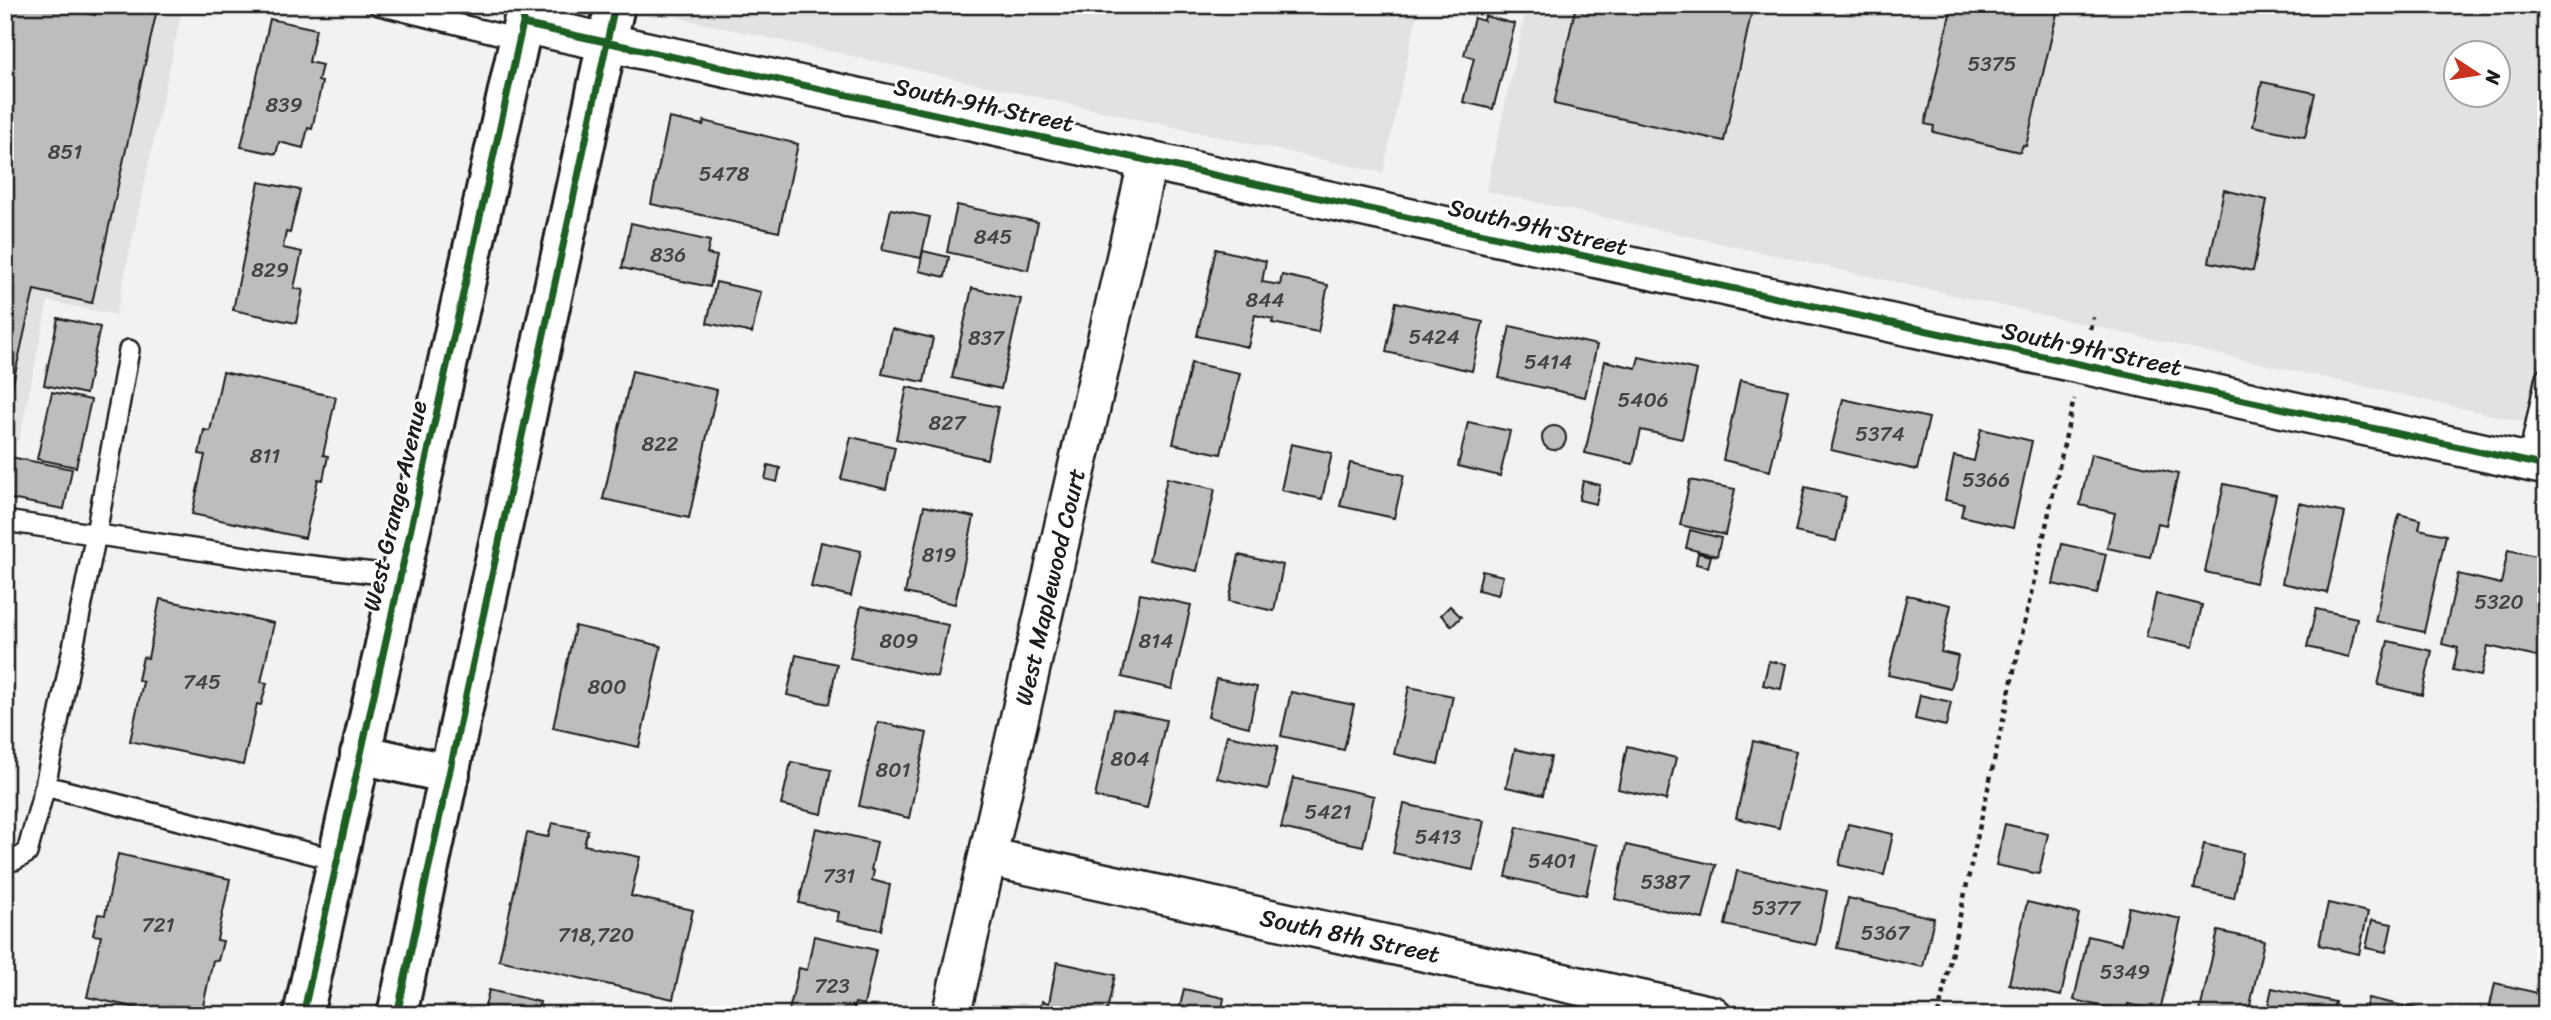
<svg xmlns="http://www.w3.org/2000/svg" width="2551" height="1020" font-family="Sriracha,sans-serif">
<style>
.built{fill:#e2e2e2;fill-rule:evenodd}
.building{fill:#bdbdbd;stroke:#1c1c1c;stroke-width:2}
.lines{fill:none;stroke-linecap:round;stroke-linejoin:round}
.lane-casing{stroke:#1c1c1c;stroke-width:24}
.street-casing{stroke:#1c1c1c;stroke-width:42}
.secondary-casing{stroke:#1c1c1c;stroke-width:44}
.path{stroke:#1c1c1c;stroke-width:4.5;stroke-dasharray:5 5;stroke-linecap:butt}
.lane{stroke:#fff;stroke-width:19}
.street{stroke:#fff;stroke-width:37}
.secondary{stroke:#fff;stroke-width:38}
.cycleway-casing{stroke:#fff;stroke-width:11}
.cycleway{stroke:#1b5e20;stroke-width:7}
.labels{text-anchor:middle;stroke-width:5;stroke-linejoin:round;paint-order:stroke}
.number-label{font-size:21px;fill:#444}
.street-label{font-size:24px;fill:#1c1c1c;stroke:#fff}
</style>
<rect width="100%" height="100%" fill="#f2f2f2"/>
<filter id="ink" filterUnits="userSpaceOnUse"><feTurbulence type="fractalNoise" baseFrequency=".0143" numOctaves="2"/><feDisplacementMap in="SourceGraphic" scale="14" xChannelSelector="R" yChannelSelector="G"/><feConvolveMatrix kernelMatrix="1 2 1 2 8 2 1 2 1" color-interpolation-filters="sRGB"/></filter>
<g filter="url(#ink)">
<!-- built -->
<path class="built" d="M5 5H183L116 315 48 301 19 441 5 438Z
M651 5H1419L1383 173 688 20 654 9Z
M1527 5H2546V427L1486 191ZM2456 52H2498V94H2456Z"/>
<!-- building -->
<path class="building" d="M5 5H51L95 15 97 5H158L92 303 34 290 5 418Z
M1576 5H1753L1724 141 1554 104Z
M1952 5H2059L2026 146 2023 145 2020 152 1933 132 1934 126 1925 124Z
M1485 16 1515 24 1493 109 1463 102 1474 58 1464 55 1474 18 1484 21Z
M270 19 316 29 309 62 322 65 318 81 322 82 312 129 308 128 303 148 279 142 276 154 241 147Z
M2262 82 2315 93 2305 137 2253 126Z
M669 118 703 125 704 121 798 144 779 232 651 204Z
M259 182 300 190 290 233 286 232 283 248 302 252 294 288 303 290 296 323 233 310Z
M2224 190 2267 200 2253 271 2209 262Z
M957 205 1038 222 1028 270 947 252Z
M891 209 930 217 921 258 882 250Z
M631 223 710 241 707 254 717 256 710 287 622 268Z
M1216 249 1266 261 1262 282 1280 285 1282 275 1328 285 1318 332 1272 323 1273 319 1255 315 1248 347 1197 336Z
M923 251 949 257 945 277 919 271Z
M716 282 761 292 752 333 707 323Z
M972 288 1021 299 1001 389 952 378Z
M1396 302 1483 322 1472 371 1386 352Z
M58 318 100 327 86 394 44 385Z
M1510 326 1597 345 1585 397 1499 378Z
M892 329 933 338 924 382 882 374Z
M1639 357 1697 370 1682 439 1641 430 1633 464 1585 453 1605 361 1636 368Z
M1191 363 1240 373 1221 454 1173 444Z
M632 371 717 390 689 518 603 499Z
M223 372 336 397 323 455 328 456 323 480 318 479 305 538 192 514 205 455 199 454 204 430 210 431Z
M1740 380 1788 390 1770 471 1723 460Z
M907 387 998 407 987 459 896 439Z
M52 392 91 400 76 467 37 459Z
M1843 399 1929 418 1917 470 1831 450Z
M1468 422 1510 431 1500 476 1458 466Z
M1542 438a12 12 0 1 1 24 0a12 12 0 1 1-24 0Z
M1981 429 2032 441 2013 528 1961 516 1964 504 1945 500 1954 456 1974 461Z
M851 437 895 447 886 489 841 479Z
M1291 444 1332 453 1322 499 1281 490Z
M2091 454 2178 474 2166 525 2158 523 2150 557 2107 548 2115 513 2080 505Z
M5 456 72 469 64 509 5 498Z
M1350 463 1404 475 1394 518 1340 506Z
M768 465 780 468 777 482 765 479Z
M1167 478 1215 489 1197 571 1149 560Z
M1690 480 1735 489 1725 535 1680 525Z
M1583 481 1600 485 1596 504 1579 500Z
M2224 484 2276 495 2256 583 2205 572Z
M1805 487 1846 497 1836 541 1795 532Z
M2299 503 2345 513 2327 593 2282 583Z
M924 506 974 517 955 604 905 593Z
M2399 514 2421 520 2419 529 2446 535 2424 632 2375 621Z
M1690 530 1721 538 1717 556 1686 548Z
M821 542 861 551 851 596 811 587Z
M2062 544 2106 554 2097 594 2053 584Z
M2508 550 2546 558V619L2537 657 2488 646 2481 676 2453 670 2458 648 2442 644 2458 574 2501 584Z
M1698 553 1711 556 1708 567 1696 564Z
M1239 555 1283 565 1274 611 1229 601Z
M1482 571 1503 576 1498 595 1478 590Z
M1140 594 1191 605 1172 689 1122 677Z
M2156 594 2202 605 2193 647 2146 637Z
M1907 595 1951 605 1941 652 1958 656 1951 689 1888 675Z
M160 599 274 623 261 682 267 683 261 705 257 704 243 765 130 741 143 682 138 680 143 657 148 658Z
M861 606 948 625 937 677 850 658Z
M1450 606 1461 617 1452 626 1441 615Z
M2316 609 2357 618 2349 657 2307 647Z
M575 626 661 646 639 747 553 728Z
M2388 641 2432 651 2422 695 2378 685Z
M796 655 837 664 829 704 787 695Z
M1769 661 1786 664 1781 689 1763 685Z
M1216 679 1257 687 1249 727 1208 717Z
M1409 687 1453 696 1438 764 1394 754Z
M1291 692 1354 705 1344 750 1281 736Z
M1920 695 1951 702 1946 726 1915 719Z
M1114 709 1166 720 1147 808 1095 797Z
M878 722 927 733 909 818 859 806Z
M1227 735 1278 746 1268 789 1217 778Z
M1753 741 1796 751 1779 828 1736 818Z
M1627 746 1676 758 1666 800 1618 789Z
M1515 749 1551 757 1543 795 1506 787Z
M791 762 831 770 822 814 781 805Z
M1293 778 1374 796 1363 846 1281 828Z
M1404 804 1484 821 1473 870 1393 853Z
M552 823 588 830 584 845 640 857 631 896 693 910 673 999 499 960 527 833 548 837Z
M1848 824 1893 834 1884 875 1839 865Z
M2005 824 2048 834 2039 874 1996 865Z
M1517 827 1597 845 1586 895 1506 877Z
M816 828 877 842 871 870 874 871 872 880 890 885 881 930 837 921 839 912 799 903Z
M2204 844 2243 853 2234 898 2194 889Z
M1626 845 1716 865 1703 919 1615 899Z
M118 854 230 879 217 940 223 941 218 961 213 960 201 1015H169L87 997 101 936 93 935 98 914 105 915Z
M1737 871 1827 891 1816 945 1725 925Z
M1848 898 1934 918 1923 967 1837 948Z
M2027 902 2079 914 2061 996 2009 984Z
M2328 903 2368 912 2359 954 2319 945Z
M2129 907 2181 919 2160 1011 2128 1004 2126 1012 2074 1000 2088 936 2121 944Z
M2372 920 2392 924 2386 952 2366 948Z
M2218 931 2264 941 2248 1015H2199Z
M814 936 876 950 864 1005 855 1003 852 1015H788L799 968 807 970Z
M1057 962 1115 975 1106 1015H1039L1042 1001 1049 1003Z
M2495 983 2546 995 2541 1015H2488Z
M2272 988 2335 1002 2332 1015H2266Z
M1184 989 1224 998 1222 1009 1249 1015H1178Z
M489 990 540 1002 537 1015H483Z
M2368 998 2444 1015H2364Z"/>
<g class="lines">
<defs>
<path id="lane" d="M379 5 519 39
M2528 462 2546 377
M5 521 286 563 400 576
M45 786 96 534 129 350
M5 858 15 860 27 853 45 786 337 860"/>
<path id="street" d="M523 24 2546 466
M988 857 1712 1015
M951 1015 1148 160"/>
<path id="secondary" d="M360 754 450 774
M303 1015 527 5
M397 1015 615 5"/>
</defs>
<!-- lane casing -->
<use href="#lane" class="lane-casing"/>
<!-- street casing -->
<use href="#street" class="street-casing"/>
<!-- secondary casing -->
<use href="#secondary" class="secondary-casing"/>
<!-- path -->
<path class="path" d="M2090 329 2093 317
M1938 1015 2074 399"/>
<!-- lane -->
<use href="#lane" class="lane"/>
<!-- street -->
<use href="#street" class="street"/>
<!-- secondary -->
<use href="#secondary" class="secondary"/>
<defs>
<path id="cycleway" d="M523 24 2546 466
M303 1015 527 5
M397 1015 615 5"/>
</defs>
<!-- cycleway casing -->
<use href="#cycleway" class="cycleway-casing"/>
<!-- cycleway -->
<use href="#cycleway" class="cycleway"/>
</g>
</g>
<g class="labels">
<!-- number labels -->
<g class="number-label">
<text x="1992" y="71">5375</text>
<text x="284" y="112">839</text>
<text x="65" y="159">851</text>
<text x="724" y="181">5478</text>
<text x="993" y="244">845</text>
<text x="668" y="262">836</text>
<text x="270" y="277">829</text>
<text x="1265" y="307">844</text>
<text x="1434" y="344">5424</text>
<text x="986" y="345">837</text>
<text x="1548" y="369">5414</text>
<text x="1643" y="407">5406</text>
<text x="947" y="430">827</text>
<text x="1880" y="441">5374</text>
<text x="660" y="451">822</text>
<text x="265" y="463">811</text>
<text x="1986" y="487">5366</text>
<text x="939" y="562">819</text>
<text x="2499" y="609">5320</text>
<text x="899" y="648">809</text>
<text x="1156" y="648">814</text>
<text x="202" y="689">745</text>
<text x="607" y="694">800</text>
<text x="1130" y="766">804</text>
<text x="893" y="777">801</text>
<text x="1328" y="819">5421</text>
<text x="1438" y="844">5413</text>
<text x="1552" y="868">5401</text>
<text x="839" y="883">731</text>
<text x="1665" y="889">5387</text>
<text x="1776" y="915">5377</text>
<text x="158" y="932">721</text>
<text x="1885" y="940">5367</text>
<text x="596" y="942">718,720</text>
<text x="2125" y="979">5349</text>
<text x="832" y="993">723</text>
</g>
<!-- street labels -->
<g class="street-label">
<text transform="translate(984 105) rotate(12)" y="8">South 9th Street</text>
<text transform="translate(1538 227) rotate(13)" y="8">South 9th Street</text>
<text transform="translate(2092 349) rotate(12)" y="8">South 9th Street</text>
<text transform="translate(395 506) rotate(-77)" y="8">West Grange Avenue</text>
<text transform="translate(1050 587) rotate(-77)" y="8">West Maplewood Court</text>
<text transform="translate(1350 936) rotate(12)" y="8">South 8th Street</text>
</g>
</g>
<!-- margin -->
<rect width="2551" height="1020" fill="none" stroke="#fff" stroke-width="28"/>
<rect x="14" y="14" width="2523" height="992" fill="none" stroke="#1c1c1c" stroke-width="2.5" filter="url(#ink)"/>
<!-- north arrow -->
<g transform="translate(2477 74) rotate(102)"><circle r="33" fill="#ffffff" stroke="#a4a4a4" stroke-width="2"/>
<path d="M0-5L12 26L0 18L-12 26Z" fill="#c8321e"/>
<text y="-10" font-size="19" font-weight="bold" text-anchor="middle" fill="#1c1c1c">N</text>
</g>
</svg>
